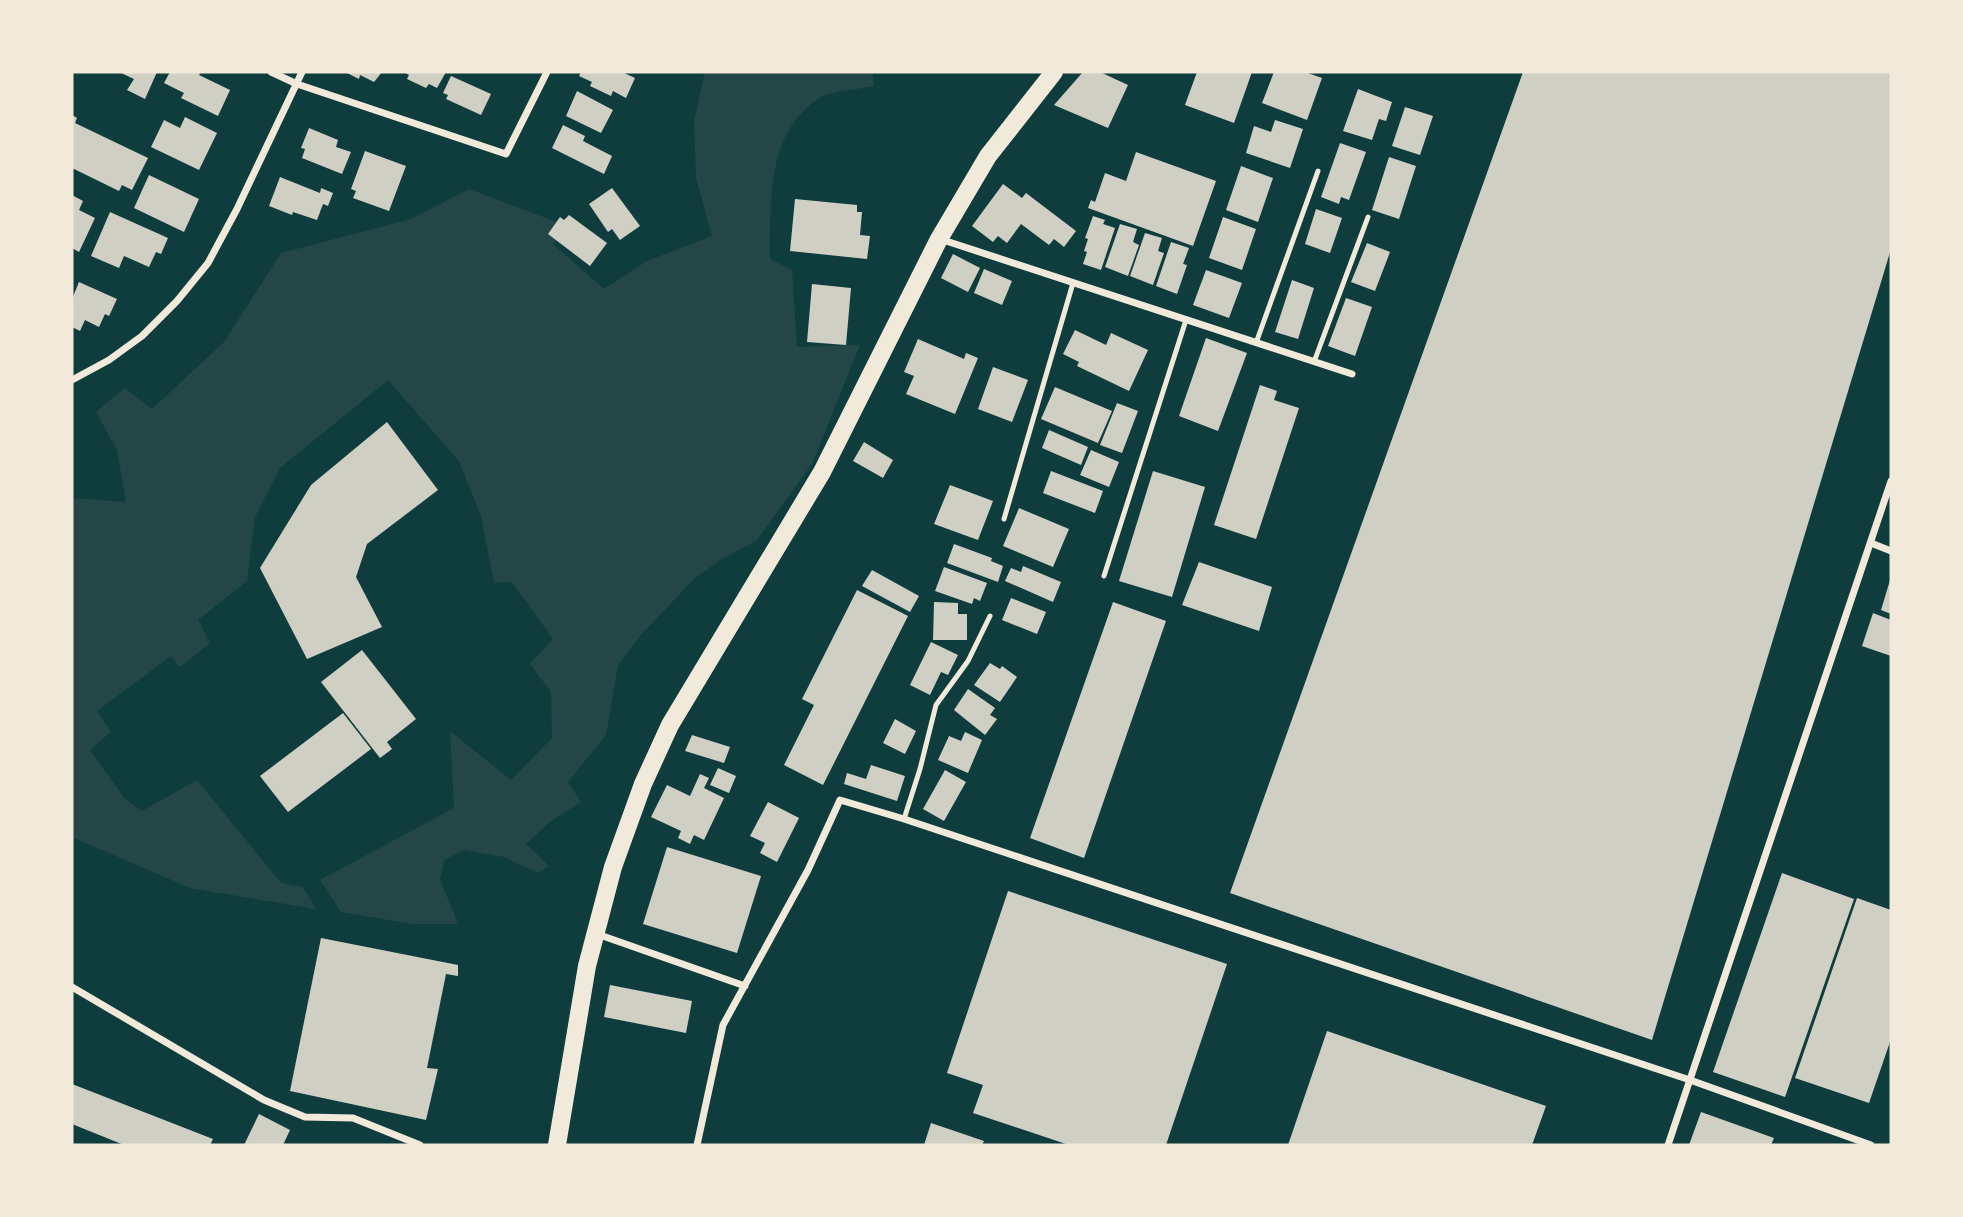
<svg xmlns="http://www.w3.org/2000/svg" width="1963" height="1217" font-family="'Sofia Sans Condensed',sans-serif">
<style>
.green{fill:#244646}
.building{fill:#cfcfc3}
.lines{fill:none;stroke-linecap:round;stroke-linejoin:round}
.service{stroke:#f1e9da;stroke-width:5}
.minor{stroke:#f1e9da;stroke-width:7}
.primary{stroke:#f1e9da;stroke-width:18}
</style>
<rect width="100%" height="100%" fill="#0f3d3e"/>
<!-- green -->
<path class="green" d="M705 72H872L874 86C860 89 832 91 821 97 765 132 771 202 770 259L792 270 797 347 860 345 812 464 757 540 719 561 694 579 641 635 618 665 606 735 568 782 581 802 551 821 526 844 549 866 538 873 504 857 464 850 444 860 440 879 458 924H413L341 912 320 880 454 808 450 731 511 780 552 738 551 692 530 664 553 639 512 582 494 583 481 516 459 461 388 380 280 468 255 517 247 581 198 620 210 643 180 667 171 656 97 711 111 732 90 750 125 799 142 811 197 780 281 883 303 887 316 909 190 888 72 837V498L126 502 117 450 96 412 125 388 152 409 224 342 281 253 411 219 469 189 565 225 553 244 604 289 647 261 712 236 696 178 694 121Z"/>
<!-- building -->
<path class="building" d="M119 72H157L145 99 127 90 134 79Z
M170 72H201L199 75 230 90 218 116 181 98 184 93 164 83Z
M345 72H382L374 82 360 75 359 79Z
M404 72H446L437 88 429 84 426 88 407 79 409 75Z
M581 72H622L635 78 626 98 613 91 611 96 590 86 592 82 579 76Z
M1083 72H1100L1128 85 1108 128 1054 105Z
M1197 72H1252L1234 123 1185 105Z
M1274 72H1305L1322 78 1307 120 1262 103Z
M1523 72H1891V249L1652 1040 1230 893Z
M451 76 491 94 481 115 446 99 448 95 443 93Z
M1358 89 1392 102 1386 121 1379 119 1372 140 1343 131Z
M577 91 613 110 601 133 566 116Z
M1405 107 1433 116 1420 155 1392 146Z
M72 115 77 118 75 123 148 158 132 190 122 185 119 191 72 168Z
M185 117 217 133 199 170 151 147 164 120 180 128Z
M1275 120 1303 129 1290 168 1246 153 1254 126 1271 132Z
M563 125 585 136 583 141 612 156 604 174 552 148Z
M309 128 338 140 336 147 351 152 342 174 302 158 305 149 301 148Z
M1340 143 1366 152 1349 200 1341 197 1339 204 1321 197Z
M365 151 406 166 389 211 353 198 356 191 351 189Z
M1136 152 1216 181 1193 246 1088 208 1091 200 1095 202 1105 173 1126 181Z
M1389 157 1416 166 1399 219 1372 210Z
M1241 166 1273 178 1258 222 1226 210Z
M149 175 199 199 184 232 134 208Z
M280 177 320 193 321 188 333 193 328 206 323 204 317 220 293 212 292 215 269 206Z
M1003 184 1022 198 1026 193 1076 231 1064 247 1054 239 1049 245 1021 224 1007 243 998 236 993 242 972 226Z
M612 188 640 226 620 240 612 229 608 232 589 204Z
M72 195 83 201 79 210 95 218 79 252 72 248Z
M795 199 857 205V212H862L860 235 870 236 867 259 790 251Z
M1316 209 1342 218 1330 253 1305 244Z
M110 212 168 238 161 254 156 252 149 267 124 256 119 268 91 256Z
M569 215 607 243 590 266 548 234 560 217 564 220Z
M1093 216 1105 220 1103 224 1115 228 1101 270 1083 264 1087 252 1084 251 1088 239 1085 238Z
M1223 217 1256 229 1242 270 1209 258Z
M1120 224 1137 229 1133 242 1139 245 1128 276 1105 267Z
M1145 233 1162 238 1158 251 1164 253 1153 285 1130 276Z
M1171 242 1189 248 1183 264 1187 265 1177 294 1156 286Z
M1367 243 1390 252 1375 291 1351 282Z
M953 254 980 268 968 292 941 278Z
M984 269 1012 281 1002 305 974 293Z
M1206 270 1242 283 1229 318 1193 305Z
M1292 280 1314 288 1298 339 1275 332Z
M79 282 117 299 109 316 105 314 99 327 85 320 80 331 72 327V299Z
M812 284 851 288 846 345 807 342Z
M1346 298 1372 307 1355 356 1328 346Z
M1075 330 1106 345 1111 333 1148 350 1129 391 1077 366 1079 362 1063 354Z
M1206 338 1247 353 1218 431 1179 416Z
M918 339 964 359 966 353 978 358 955 414 906 394 914 376 904 372Z
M993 367 1028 380 1012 422 978 409Z
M1260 385 1277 391 1274 400 1299 408 1256 539 1214 525Z
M1055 387 1112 411 1098 443 1041 419Z
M1117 403 1138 411 1122 453 1100 445Z
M387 422 438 490 367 544 356 577 382 627 307 659 260 568 311 485Z
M1049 430 1088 447 1081 465 1042 448Z
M864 442 893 460 883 478 853 461Z
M1091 450 1119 462 1109 487 1080 475Z
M1051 471 1103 491 1095 513 1043 493Z
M1153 471 1205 487 1172 597 1119 581Z
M950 485 993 501 978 540 934 524Z
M1019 508 1069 529 1053 567 1003 546Z
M954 544 992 558 991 561 1003 566 998 582 947 563Z
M1199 562 1272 587 1259 631 1182 605Z
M1023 566 1061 582 1053 602 1005 581 1011 568 1021 572Z
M944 567 987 583 980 601 974 598 972 604 935 591Z
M872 570 919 596 910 612 862 586Z
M1891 577V614L1881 610Z
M857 590 908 616 823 785 784 765 814 705 802 699Z
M1011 598 1046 612 1037 634 1002 620Z
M934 602 958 603V614H967V640H933Z
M1113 602 1166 621 1084 858 1030 838Z
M1873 613 1891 620V656L1862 646Z
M931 642 958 655 948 675 941 672 930 695 910 685Z
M362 650 416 719 387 742 392 749 380 758 321 682Z
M990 663 1000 669 1002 666 1017 677 1000 702 974 685Z
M968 689 995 708 990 715 997 719 985 735 954 710Z
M343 713 371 749 288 812 260 776Z
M895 719 916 731 905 754 883 743Z
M965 732 982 740 968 773 938 760 949 736 961 741Z
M692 735 730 747 724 763 685 751Z
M871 765 905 776 897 801 844 784 847 773 866 779Z
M718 768 736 776 729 793 710 785Z
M945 770 966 782 944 821 923 809Z
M700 774 709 778 704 788 724 798 704 840 694 835 690 844 678 838 681 831 651 817 667 785 690 796Z
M768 802 799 818 777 862 760 853 765 843 750 836Z
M667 847 761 876 737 953 643 924Z
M1782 873 1854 899 1785 1097 1713 1072Z
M1008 891 1227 964 1166 1145H1069L973 1113 983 1085 947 1073Z
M1857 898 1891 910V1039L1869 1103 1795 1078Z
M321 938 458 965V976L446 974 427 1068 438 1069 426 1120 290 1091Z
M610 985 692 1001 686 1033 604 1017Z
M1327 1031 1546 1106 1532 1145H1288Z
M72 1084 213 1139 210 1145H124L72 1124Z
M1701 1112 1774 1138 1771 1145H1689Z
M259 1114 290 1130 283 1145H244Z
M931 1123 984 1141 982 1145H924Z"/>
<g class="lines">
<!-- service -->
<path class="service" d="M1256 343 1318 171
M1314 362 1368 217
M1004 519 1073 283
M1104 576 1186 320
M904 819 920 769 936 705 968 661 990 616"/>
<!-- minor -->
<path class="minor" d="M271 72 297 84 506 154 547 72
M940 239 1352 374
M72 380 109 360 142 336 177 301 208 263 237 209 302 72
M1871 543 1891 551
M597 934 745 986
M72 987 264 1100 305 1117 353 1118 420 1145
M697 1145 723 1025 808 870 840 800 904 819 1690 1080 1871 1145
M1668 1145 1891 481"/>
<!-- primary -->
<path class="primary" d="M557 1145 587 966 613 867 643 784 670 725 822 472 939 239 988 156 1054 72"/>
</g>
<!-- border -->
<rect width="1963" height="1217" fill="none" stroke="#f1e9da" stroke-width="147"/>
</svg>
